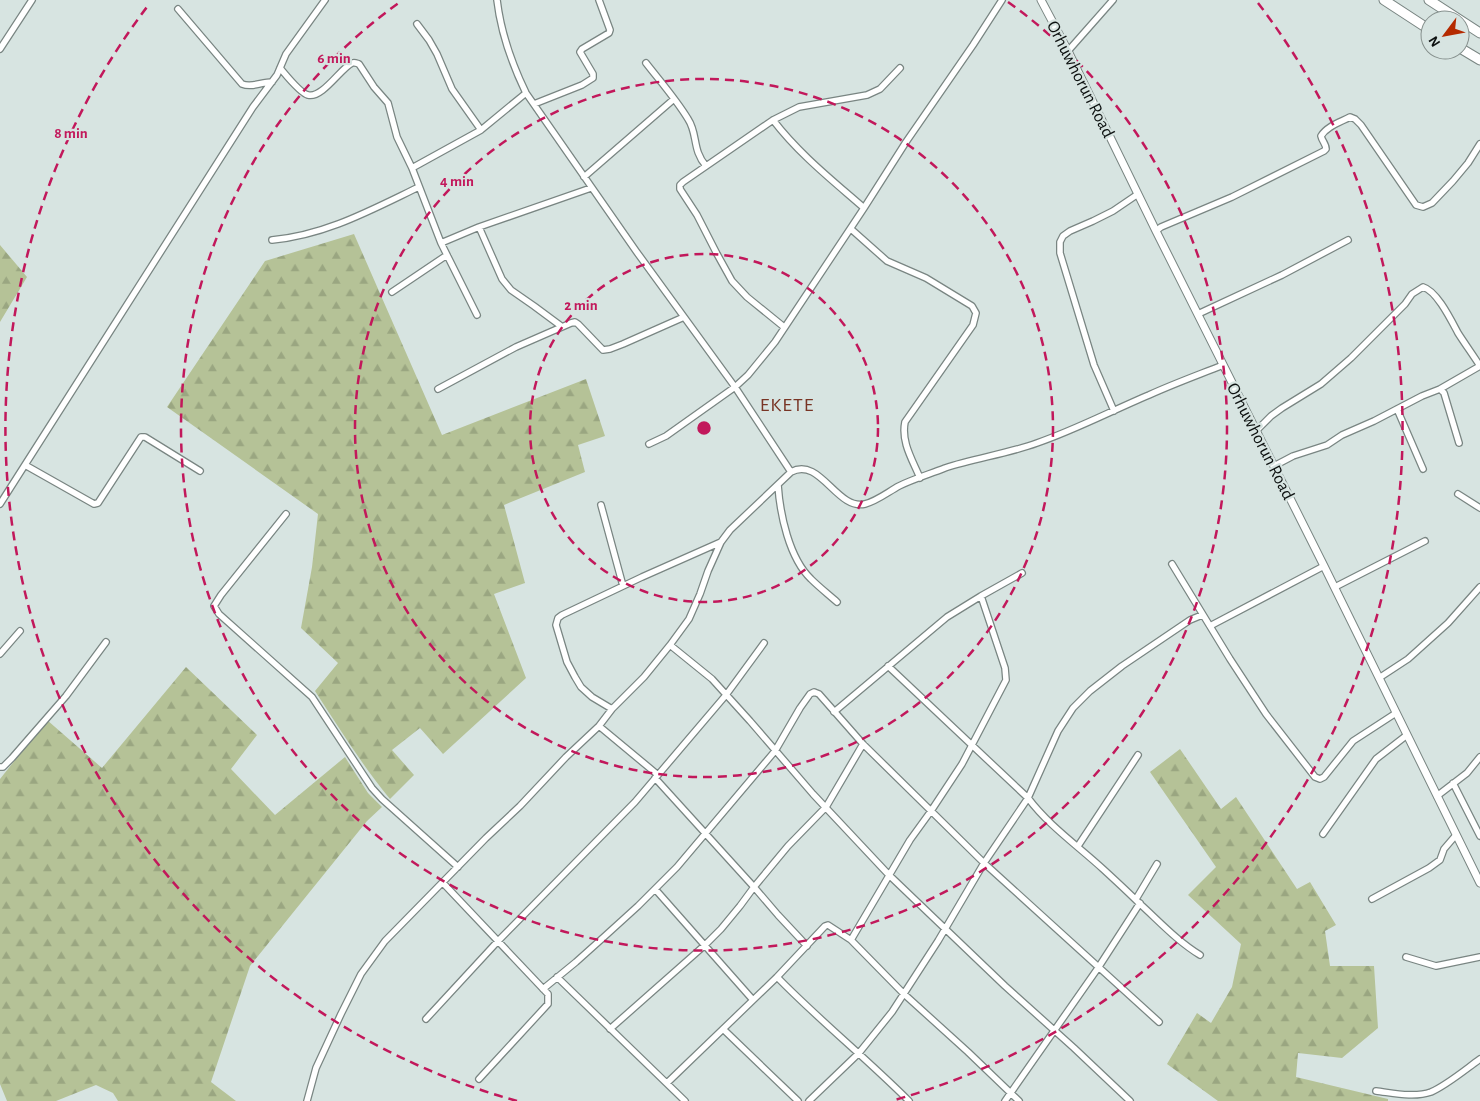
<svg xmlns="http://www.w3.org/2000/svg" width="1480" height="1101" font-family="'Alegreya Sans',sans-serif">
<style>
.forest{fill:url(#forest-firs)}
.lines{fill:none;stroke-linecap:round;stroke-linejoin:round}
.minor-casing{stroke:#798582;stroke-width:8}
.tertiary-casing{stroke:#798582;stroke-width:9}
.primary-casing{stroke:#798582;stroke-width:11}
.minor{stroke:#fff;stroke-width:5.5}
.tertiary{stroke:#fff;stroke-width:7}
.primary{stroke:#fff;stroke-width:9}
.ring{fill:none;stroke:#c2185b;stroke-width:2.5;stroke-dasharray:9 6}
.labels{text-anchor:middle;stroke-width:4.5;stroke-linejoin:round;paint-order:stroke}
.street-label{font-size:18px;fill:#0d1110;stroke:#d7e4e1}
.quarter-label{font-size:20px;letter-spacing:1px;fill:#783424;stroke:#d7e4e1}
.centre{fill:#c2185b;stroke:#d7e4e1;stroke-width:2.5}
.ring-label{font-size:15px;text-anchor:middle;font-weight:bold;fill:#c2185b;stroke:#d7e4e1;stroke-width:4.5;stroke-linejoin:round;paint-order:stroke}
</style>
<defs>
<pattern id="forest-firs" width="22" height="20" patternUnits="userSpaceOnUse" patternTransform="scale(1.25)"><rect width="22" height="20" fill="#b5c297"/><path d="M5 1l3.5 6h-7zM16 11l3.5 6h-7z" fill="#9aa681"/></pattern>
</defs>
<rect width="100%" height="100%" fill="#d7e4e1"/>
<!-- forest -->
<path class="forest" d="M354 234 442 435 586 379 605 436 578 445 585 472 504 505 525 583 494 594 526 678 443 754 420 728 392 750 414 775 390 799C362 765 339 728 315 691L338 663 301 628 312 567 318 514 167 407 265 261Z
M0 245 27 277 0 322Z
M186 667 257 735 231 769 275 815 345 757 368 793 382 807 367 821 250 966 211 1082 236 1101H118L113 1093 96 1085 56 1101H7L0 1084V779L47 720 102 768Z
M1180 749 1221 809 1236 797 1297 889 1310 882 1336 925 1325 931 1330 966H1374L1378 1028 1342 1058 1298 1053 1296 1077 1388 1099V1101H1218L1167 1064 1197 1013 1211 1023 1232 987 1241 944 1188 895 1216 867 1150 772Z"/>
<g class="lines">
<defs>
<path id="minor" d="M497 0C501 34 511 62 526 93L636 251 735 387 791 472
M178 9 242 84C252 88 261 82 272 82
M417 24 429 40 437 54 452 89 481 130
M0 49 32 0
M1068 51 1113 0
M646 63C660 81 676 99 688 119 698 134 692 150 706 166
M280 68C286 75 300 93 308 95 322 99 341 68 352 63 355 62 356 63 359 64L374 87 388 103 397 137 412 168 481 130 526 93
M534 104 582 85 593 78V74L580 52 582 49 609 33 610 30 599 0
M773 120C799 154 832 180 864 208
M412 168 441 243 477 315
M584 177 674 99
M479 227 502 279 511 290 534 306 561 326
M851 229 887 261 926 278 972 306 976 313 973 325 905 422C901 442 912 459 920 478
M1156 231 1161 227 1232 197 1324 151 1326 149C1326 144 1322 141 1321 136 1327 126 1341 122 1350 117L1355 119 1361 125 1416 205 1423 207 1432 203 1453 181 1468 163 1480 144
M272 240C326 235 371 210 419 187
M441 243 479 227 591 188
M392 292 447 255
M1198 314 1282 275 1348 240
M784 327 747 297 732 281 717 254 697 215 680 189V185L683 182 773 120 799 107 867 95 880 89 900 68
M438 389 516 347 571 323 575 322 578 324 603 350 610 349 623 344 684 317
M1440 389 1480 366
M1397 409 1423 469
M1114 411 1094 365 1060 253V242L1063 236 1070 231 1093 221 1113 211 1138 194
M1257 430 1271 416 1282 408 1321 384 1351 358 1405 304 1412 294 1423 287C1437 291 1451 320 1458 333 1465 344 1473 355 1480 366
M649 444 666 436 735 387 748 375 775 342 864 208 906 142 973 45 1002 0
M25 465 94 504 98 503 141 437H145L200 471
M1274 466 1293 456 1327 445 1342 435 1374 421 1422 396 1440 389 1444 393 1459 443
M778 485C780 514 789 558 811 579 819 587 828 594 837 602
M1458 494 1480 508
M0 504 253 107 277 75 286 54 325 0
M601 505 623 586
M286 514 221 595 214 606 219 614 312 697 372 788 382 799 458 867
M1172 564 1230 659 1266 714 1315 777 1320 779 1324 777 1353 741 1396 713
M1335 587 1425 541
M1210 626 1324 566
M670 645 712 679 750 721 813 794 889 875 1005 986 1074 1048 1130 1101
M0 654 20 631
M888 666 1028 798C1048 825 1078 846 1103 869 1115 880 1127 891 1139 903 1159 921 1177 941 1200 955
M1379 678 1408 659 1448 623 1480 587
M612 709 592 697 581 687 575 677 567 662 556 625 558 618 562 615 642 577 721 542
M834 712 947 617 981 596 1022 573
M599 726 658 775
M0 767H3L12 758 66 696 106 642
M655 778 754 887 778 915 807 946
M1453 783 1480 836
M1437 796 1467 773 1480 757
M1323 834 1376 759 1407 735
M1078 846 1138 755
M443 883 548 994V1004L479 1079
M655 889 753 1000
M1136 899 1157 864
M1372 899 1429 868 1440 860 1444 849 1456 835
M851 940 910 840 931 811 962 764 1006 680 1005 668 981 596
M1406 957 1436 966 1480 957
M557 977 685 1101
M777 977C819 1020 866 1058 909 1101
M543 989 576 962 605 936 638 906 677 867 775 751 800 708 810 694 814 692 819 694 863 744 984 863 1159 1022
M426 1019 498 941 635 802 726 695 764 643
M610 1029 705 945 721 929 740 906 754 887 788 846 826 807 863 744
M723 1029 798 1101
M667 1083 777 977 825 926 828 925 851 940 904 994 968 1052 1019 1101
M1376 1091C1393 1093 1414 1098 1431 1092 1447 1085 1466 1069 1480 1059
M307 1101 316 1068 341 1014 361 974 385 941 486 838 520 806 566 757 599 726 612 709 644 677 670 645 689 619 700 594 708 571 721 542 730 530 791 472C820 456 837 511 865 504 877 501 888 492 899 486 913 479 930 474 945 468 975 458 1007 454 1037 443 1075 430 1111 411 1149 395 1173 384 1198 375 1223 365
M809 1101 859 1053 892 1012 938 941 984 863 1028 798 1058 731 1073 708 1090 691 1122 666 1190 620 1202 615
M1005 1101 1098 968 1140 903"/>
<path id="tertiary" d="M1041 0 1068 51 1156 231 1324 566 1480 883"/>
<path id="primary" d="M1384 0 1430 30
M1429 0 1480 33
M1460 48 1480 60"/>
</defs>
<!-- minor casing -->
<use href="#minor" class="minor-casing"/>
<!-- tertiary casing -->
<use href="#tertiary" class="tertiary-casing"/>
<!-- primary casing -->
<use href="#primary" class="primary-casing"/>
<!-- minor -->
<use href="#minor" class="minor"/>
<!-- tertiary -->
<use href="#tertiary" class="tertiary"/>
<!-- primary -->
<use href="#primary" class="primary"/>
</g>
<!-- distance rings -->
<g class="ring">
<circle cx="704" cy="428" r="174"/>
<circle cx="704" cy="428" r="349"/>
<path d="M1008 2A523 523 0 1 1 400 2"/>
<path d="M517 1101A698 698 0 0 1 150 3M1258 3A698 698 0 0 1 891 1101"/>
</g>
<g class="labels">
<!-- street labels -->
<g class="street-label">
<text transform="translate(1081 79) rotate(63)" y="6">Orhuwhorun Road</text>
<text transform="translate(1261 441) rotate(63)" y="6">Orhuwhorun Road</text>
</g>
<!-- quarter labels -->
<g class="quarter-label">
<text x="787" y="411">EKETE</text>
</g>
</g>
<circle cx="704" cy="428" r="8" class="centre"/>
<g class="ring-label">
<text x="334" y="63">6 min</text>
<text x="71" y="138">8 min</text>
<text x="457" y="186">4 min</text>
<text x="581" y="310">2 min</text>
</g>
<!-- north arrow -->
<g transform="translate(1445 35) rotate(238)"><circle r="24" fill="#d7e4e1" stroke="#86908d"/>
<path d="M0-4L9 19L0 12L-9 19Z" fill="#b52a00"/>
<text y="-8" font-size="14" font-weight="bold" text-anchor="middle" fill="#0d1110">N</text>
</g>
</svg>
